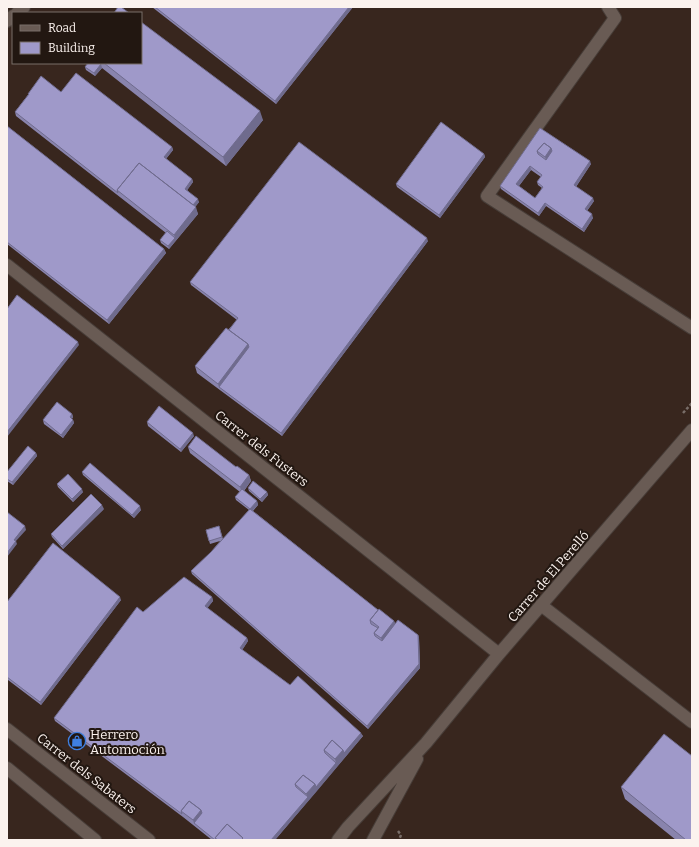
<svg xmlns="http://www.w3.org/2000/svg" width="699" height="847" font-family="Bitter,serif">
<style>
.built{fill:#38261e;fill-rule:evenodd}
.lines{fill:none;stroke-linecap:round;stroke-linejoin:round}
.minor-casing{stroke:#473d38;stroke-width:14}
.path{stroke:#796e69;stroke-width:2.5;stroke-dasharray:3 2;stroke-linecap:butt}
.minor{stroke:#695b54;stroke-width:12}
.wall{fill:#8984ad;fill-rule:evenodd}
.shaded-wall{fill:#6f6b8d}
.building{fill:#9f99c9;stroke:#6f6b8d;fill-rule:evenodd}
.labels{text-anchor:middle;stroke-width:4;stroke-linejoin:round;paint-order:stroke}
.street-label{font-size:13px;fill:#fbf2ee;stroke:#221711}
.poi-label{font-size:13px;fill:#fbf2ee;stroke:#221711;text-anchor:start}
</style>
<rect width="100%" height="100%" fill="#2c201b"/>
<!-- built -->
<path class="built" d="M7 7H692V840H7ZM13 13H141V63H13Z"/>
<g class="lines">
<defs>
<path id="minor" d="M608 7 615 18 487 196 692 328
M17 13 24 7
M7 21 13 16
M7 265 499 654
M541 605 692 722
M7 729 149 840
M7 768 95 840
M338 840 348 827 426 743 499 654 692 430
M373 840 417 759"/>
</defs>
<!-- minor casing -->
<use href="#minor" class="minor-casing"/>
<!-- path -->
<path class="path" d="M683 413 692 403
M398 831 401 835 399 840"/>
<!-- minor -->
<use href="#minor" class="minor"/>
</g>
<!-- wall -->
<path class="wall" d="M152 7H353L276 104Z
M88 63H141L263 120 226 166 102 68 95 76 86 70 85 67Z
M61 92 172 147 173 150 166 159 192 179 193 182 187 190 199 202 195 207 198 214 169 249 161 243 160 240 166 233 16 116 15 112 28 95V94Z
M7 126 164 249 166 253 109 324 7 244Z
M540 128 591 164 576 187 594 201 587 211 593 218 584 232 546 206 539 216 501 189 500 186ZM531 170 541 177 537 182 538 185 542 188 535 198 519 186Z
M484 154 485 157 440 218 397 187 396 184Z
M428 241 282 436 197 373 195 366 237 320 191 285 190 282Z
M72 414 73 417 72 419 73 420 74 423 63 438 44 424 43 420Z
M147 422 194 436 181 452 148 426Z
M188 447 236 467 249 475 251 481 244 491 257 501 258 505 253 511 378 610 394 621 395 624 418 635 419 638 420 668 368 729 192 574 191 571 211 552 220 541 210 544 206 530 219 526 223 539 249 510 236 500 235 497 240 492 190 453Z
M36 453 37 456 13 485 7 481V472Z
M82 472 141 510 134 518 83 475Z
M57 484 83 492 73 502 58 487Z
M248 488 267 492 268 495 262 502 249 491Z
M104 509 63 549 52 537 51 534Z
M212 597 213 601 207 608 247 638 248 641 242 650 290 685 363 736 275 840H212L183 817 55 721 54 718 143 612Z
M121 600 41 705 8 680H7V602Z
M621 787 692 840H676L625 799Z"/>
<!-- shaded-wall -->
<path class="shaded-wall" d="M349 7H353L276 104 275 101Z
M101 64 102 68 95 76 94 73Z
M260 111 263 120 226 166 223 157Z
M172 147 173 150 165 160 164 157Z
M551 148 553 154 547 163 545 157Z
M484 154 485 157 440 218 439 215Z
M590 161 591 164 575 188 574 185Z
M530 166 531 170 518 187 516 184Z
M192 179 193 182 186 192 185 189Z
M593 198 594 201 586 212 585 209Z
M198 199 199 202 193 210 192 206Z
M545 203 546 206 539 216 538 213Z
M196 207 198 214 169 249 168 246 175 238 174 235Z
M592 214 593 218 584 232 582 229Z
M427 238 428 241 282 436 281 433Z
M164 249 166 253 109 324 107 320Z
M78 342 79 345 7 437V432Z
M248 344 250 351 219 387 218 384Z
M72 414 73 417 71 420 70 417Z
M73 420 74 423 63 438 61 435Z
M193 433 194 436 181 452 180 449Z
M36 453 37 456 13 485 12 482Z
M249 475 251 481 242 493 240 487Z
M82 489 83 492 73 502 72 499Z
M267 492 268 495 262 502 260 499Z
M257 501 258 505 251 512 250 509Z
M102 505 104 509 63 549 62 546Z
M140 506 141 510 134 518 132 515Z
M25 526 26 530 16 541 17 544 7 557V553L14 540Z
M120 597 121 600 41 705 40 702Z
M212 597 213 601 206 610 205 606Z
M394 621 397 627 383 644 381 638Z
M418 635 419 638 420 668 368 729 367 726Z
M247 638 248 641 241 652 240 648Z
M361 733 363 736 317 791 275 840H271L308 797 306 794 315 784 336 763 335 759 343 750Z
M201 810 203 816 194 823 193 820Z"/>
<!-- building -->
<path class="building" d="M118 7H121L129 13H114Z
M155 7H349L275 101Z
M141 22 260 111 223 157 104 63H141Z
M88 63H99L101 64 94 73 85 67Z
M76 73 172 147 164 157 192 179 185 189 198 199 193 205 139 163 117 190 118 193 15 112 29 94H28L41 76 61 92Z
M441 122 484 154 439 215 396 184Z
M7 126 164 249 107 320 7 242Z
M540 128 590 161 574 185 593 198 585 209 592 214 582 229 545 203 538 213 500 186ZM544 143 551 148 552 151 546 160 538 154 537 151ZM530 166 542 175 537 182 543 187 535 198 516 184Z
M299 142 427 238 281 433 219 387 249 347 248 344 229 330 238 318 190 282Z
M544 143 551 148 545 157 537 151Z
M139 163 196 207 174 235 117 190Z
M167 231 175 238 168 246 160 240Z
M17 295 78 342 7 432V309Z
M226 328 248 344 218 384 195 366Z
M57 402 72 414 70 417 73 420 61 435 43 420Z
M159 406 193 433 180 449 147 422Z
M196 436 236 467 237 466 249 475 240 487 188 447Z
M28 446 36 453 12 482 7 479V472Z
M90 463 140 506 132 515 82 472Z
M68 474 82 489 72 499 57 484Z
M253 481 267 492 260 499 248 488Z
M242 489 257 501 250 509 235 497Z
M91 494 102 505 62 546 51 534Z
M250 509 378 610 370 620 371 624 378 628 374 633 375 636 382 641 398 620 418 635 419 664 367 726 191 571 211 552Z
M7 512 25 526 14 540 16 541 7 553Z
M219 526 222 537 209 541 206 530Z
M53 543 120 597 40 702 7 677V602Z
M184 577 212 597 205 606 247 638 240 648 290 685 298 676 361 733 344 753 343 750 332 740 324 750 325 753 336 763 316 787 315 784 303 775 295 784 296 787 308 797 271 840H243L242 839 243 838 227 824 215 838 216 840H215L194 823 202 813 201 810 189 801 181 811 182 814 54 718 137 607 143 612Z
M379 609 394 621 381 638 374 633 379 627 370 620Z
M664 734 692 756V840H686L621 787Z
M332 740 343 750 335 759 324 750Z
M303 775 315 784 306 794 295 784Z
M189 801 201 810 193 820 181 811Z
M227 824 243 838 241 840H218L215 838Z"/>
<!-- icons -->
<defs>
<symbol id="shop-ring" viewBox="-11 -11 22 22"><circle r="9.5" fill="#221711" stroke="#3f7fe0" stroke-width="1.5"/><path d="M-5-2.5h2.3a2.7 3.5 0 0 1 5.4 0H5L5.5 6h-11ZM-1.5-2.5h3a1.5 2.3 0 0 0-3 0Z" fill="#3f7fe0"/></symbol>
</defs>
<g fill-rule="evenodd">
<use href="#shop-ring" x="67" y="731" width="20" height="20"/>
</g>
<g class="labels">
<!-- street labels -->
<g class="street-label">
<text transform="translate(262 448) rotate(38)" y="5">Carrer dels Fusters</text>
<text transform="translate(548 576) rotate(-49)" y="5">Carrer de El Perelló</text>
<text transform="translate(87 773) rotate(38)" y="5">Carrer dels Sabaters</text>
</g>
<!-- poi labels -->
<g class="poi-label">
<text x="90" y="739">Herrero<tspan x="90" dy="15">Automoción</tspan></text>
</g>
</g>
<!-- border -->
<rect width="699" height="847" fill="none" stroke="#fbf2ee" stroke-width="16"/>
<!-- legend -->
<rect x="12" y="12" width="130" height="52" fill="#221711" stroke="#796f69"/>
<rect x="20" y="25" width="20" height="6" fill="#695b54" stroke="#796f69"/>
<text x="48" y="32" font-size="12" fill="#fbf2ee">Road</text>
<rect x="20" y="42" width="20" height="12" fill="#9f99c9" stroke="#796f69"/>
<text x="48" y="52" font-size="12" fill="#fbf2ee">Building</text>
</svg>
